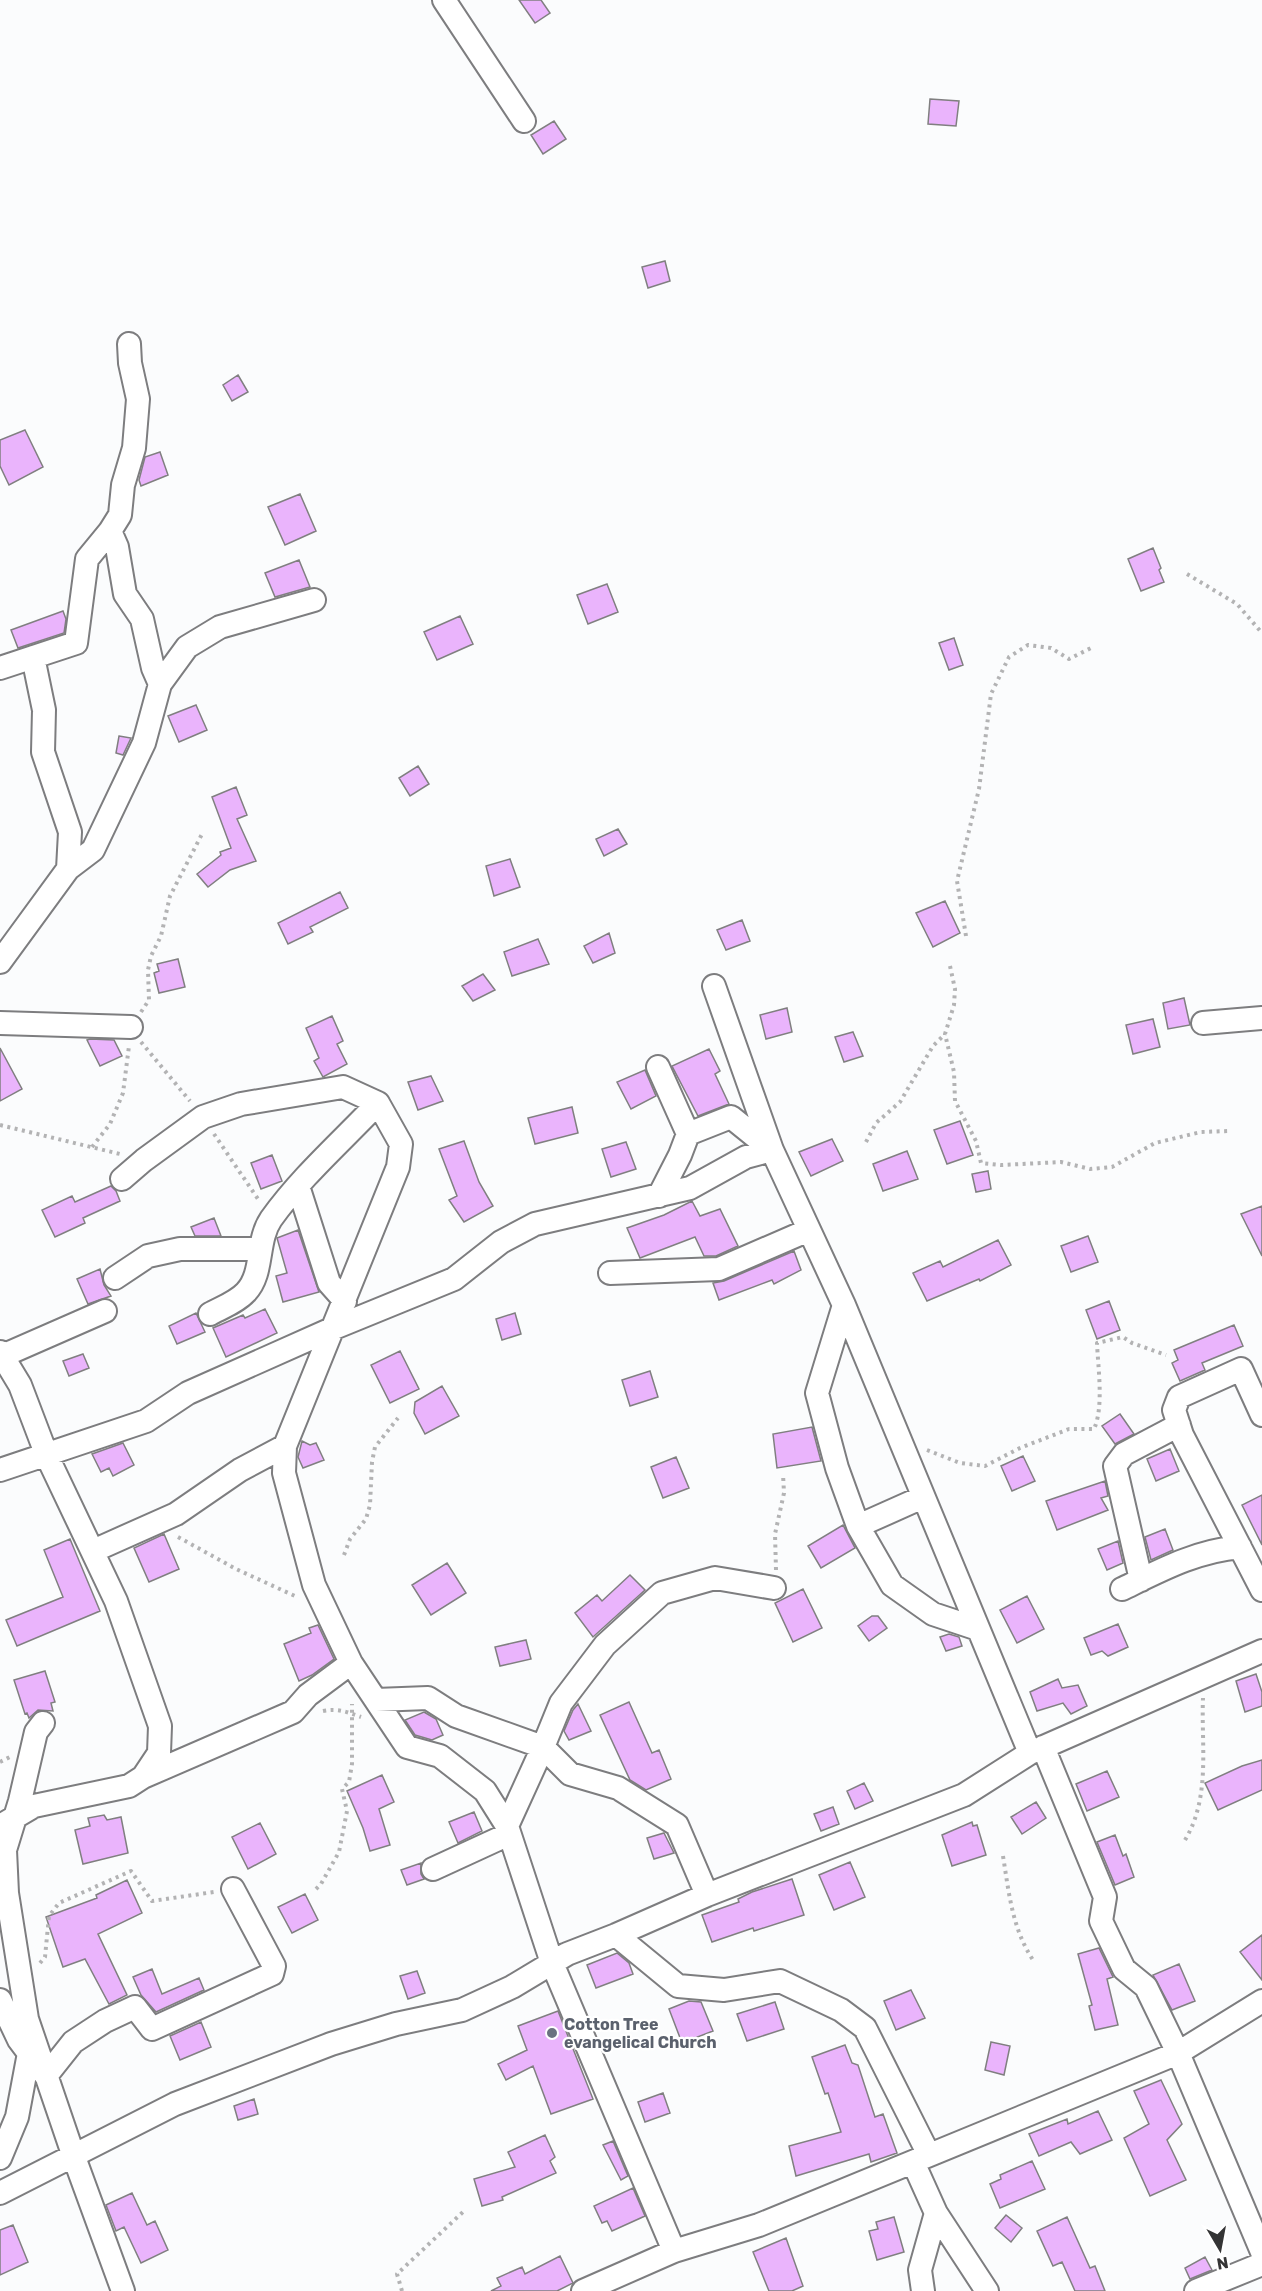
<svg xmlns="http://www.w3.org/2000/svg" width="1262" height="2291" font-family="Rubik,sans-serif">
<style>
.building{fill:#eab4fc;stroke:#807f80;stroke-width:1.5}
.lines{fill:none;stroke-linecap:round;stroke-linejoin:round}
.minor-casing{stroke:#7d7d7f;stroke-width:26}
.path{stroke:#b3b3b4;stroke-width:4;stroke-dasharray:3 4.5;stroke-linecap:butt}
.minor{stroke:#fff;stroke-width:22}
.worship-dot{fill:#6b7280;stroke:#fff;stroke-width:2}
.labels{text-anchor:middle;stroke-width:4.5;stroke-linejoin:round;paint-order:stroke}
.worship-label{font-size:16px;font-weight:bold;fill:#5b616d;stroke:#fff;text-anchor:start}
</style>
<rect width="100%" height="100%" fill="#fbfcfd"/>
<!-- building -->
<path class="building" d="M519 0H541L550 13 535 23Z
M930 99 959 101 956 126 928 124Z
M554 121 566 139 543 154 531 135Z
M665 261 670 281 648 288 642 267Z
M238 375 248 392 232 401 223 385Z
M25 430 43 467 9 485 0 466V440Z
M160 452 168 475 141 486 139 480 145 457Z
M300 494 316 531 285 545 268 507Z
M1153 548 1161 568 1159 570 1164 582 1141 591 1128 559Z
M299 560 310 587 275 597 265 573Z
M607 584 618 612 588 624 577 595Z
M63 611 66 619 64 633 18 648 11 630Z
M460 616 473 644 437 660 424 632Z
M954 638 963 665 949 670 939 643Z
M196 705 207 730 179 742 168 716Z
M119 736 131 738 123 755 116 753Z
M418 766 429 784 410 796 399 778Z
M236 787 247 815 237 819 256 861 230 870 208 887 197 874 221 855 220 852 231 848 212 797Z
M618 829 627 844 604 856 596 839Z
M510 859 520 887 494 896 486 866Z
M340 892 348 908 310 927 313 932 288 944 278 923Z
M945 901 960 933 933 947 916 913Z
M742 920 750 941 726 950 717 930Z
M609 933 615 953 593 963 584 946Z
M538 939 549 964 512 976 504 952Z
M178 959 185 987 159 993 154 973 159 971 157 964Z
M483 974 495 990 473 1001 462 986Z
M1184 998 1190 1025 1168 1029 1163 1003Z
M787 1008 792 1032 766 1039 760 1015Z
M332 1016 343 1041 337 1044 347 1064 323 1077 314 1061 319 1058 306 1028Z
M1153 1019 1160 1047 1133 1054 1126 1025Z
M853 1032 863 1056 844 1062 835 1037Z
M90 1039 114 1040 122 1056 100 1066 87 1040Z
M0 1048 22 1089 0 1101Z
M709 1049 720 1071 715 1074 729 1104 698 1116 672 1066Z
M645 1070 656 1096 631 1109 617 1082Z
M431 1076 443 1101 418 1110 408 1082Z
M572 1107 578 1133 535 1144 528 1118Z
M960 1121 973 1155 947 1164 934 1130Z
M832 1139 843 1161 811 1176 799 1152Z
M464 1141 479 1182 493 1206 464 1222 449 1200 457 1196 439 1149Z
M626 1142 636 1169 611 1177 602 1149Z
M907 1151 918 1179 883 1191 873 1164Z
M272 1155 282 1181 261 1189 251 1163Z
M988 1171 991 1189 976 1192 972 1174Z
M111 1186 116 1191 120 1201 83 1218 85 1223 55 1237 42 1210 72 1196 75 1202Z
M692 1201 700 1216 720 1209 738 1246 716 1256H704L695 1237 640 1258 627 1228 664 1215Z
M1262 1206V1256L1241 1214Z
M214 1218 221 1236H195L191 1227Z
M298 1230 319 1292 283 1302 276 1276 287 1273 277 1238Z
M1088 1236 1098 1262 1071 1272 1061 1246Z
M998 1240 1011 1265 980 1281 979 1279 927 1301 913 1273 940 1261 943 1267Z
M794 1251 801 1270 774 1284 772 1280 719 1300 713 1283 724 1281Z
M100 1269 104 1285 111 1296 88 1304 77 1279Z
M1109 1301 1120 1330 1097 1339 1086 1310Z
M265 1309 277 1333 226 1357 213 1328 243 1315 245 1318Z
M196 1313 205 1332 177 1344 169 1326Z
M515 1313 521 1334 502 1340 496 1319Z
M1234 1325 1243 1346 1202 1363 1205 1370 1180 1381 1172 1363 1178 1360 1174 1350Z
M400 1351 419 1389 390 1403 371 1365Z
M83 1354 89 1368 69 1376 63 1361Z
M650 1371 658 1397 630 1406 622 1380Z
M442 1386 459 1416 425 1434 414 1413 415 1402Z
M1120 1414 1134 1434 1115 1444 1102 1426Z
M812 1427 821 1461 777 1468 773 1434Z
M302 1441 310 1445 316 1443 324 1460 303 1468 298 1457Z
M123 1443 134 1465 113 1476 109 1468 101 1472 92 1454Z
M1170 1449 1179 1471 1156 1481 1147 1459Z
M1023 1456 1035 1481 1012 1491 1001 1466Z
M676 1457 689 1488 663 1498 651 1467Z
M1105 1481 1108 1496 1101 1498 1108 1510 1057 1530 1046 1501Z
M1262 1495V1545L1242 1505Z
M843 1525 855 1548 821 1568 808 1546Z
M1165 1529 1173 1550 1151 1560 1145 1537Z
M164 1534 179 1569 149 1582 134 1548Z
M70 1539 100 1611 17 1646 6 1620 63 1597 44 1550Z
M1118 1541 1123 1563 1107 1570 1098 1549Z
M447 1563 466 1593 431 1615 412 1585Z
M630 1575 645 1590 593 1637 575 1613 597 1595 602 1601Z
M803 1589 822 1628 793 1642 775 1603Z
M1027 1596 1044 1629 1017 1643 1000 1610Z
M872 1616H878L887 1628 869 1641 858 1626Z
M1118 1624 1128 1647 1108 1656 1102 1651 1091 1655 1084 1638Z
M318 1625 334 1659 312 1675 299 1681 284 1644 311 1633 309 1628Z
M949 1634 959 1637 962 1646 946 1651 940 1637Z
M526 1640 531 1659 500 1666 495 1647Z
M45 1671 55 1702 51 1703 53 1711 38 1710 29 1718 27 1713 25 1714 14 1680Z
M1256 1674 1262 1692V1706L1245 1712 1236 1681Z
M1058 1679 1062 1688 1078 1685 1087 1706 1071 1714 1063 1703 1037 1711 1030 1692Z
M629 1702 652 1753 659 1750 671 1779 646 1790 630 1780 600 1715Z
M578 1704 591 1731 569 1740 564 1731 573 1710Z
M424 1712 436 1719 443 1735 432 1740 415 1735 405 1720Z
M1262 1760V1790L1218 1810 1205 1783 1242 1766Z
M1107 1771 1119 1797 1087 1811 1076 1784Z
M382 1775 394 1802 379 1809 390 1845 370 1851 363 1828 347 1791Z
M864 1783 873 1801 855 1809 847 1791Z
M1036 1802 1046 1818 1022 1834 1011 1817Z
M833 1807 839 1824 821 1831 814 1814Z
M474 1812 482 1831 458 1843 449 1822Z
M104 1815 107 1820 121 1817 128 1853 83 1864 75 1830 90 1826 88 1818Z
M972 1822 973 1826 977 1825 986 1855 952 1866 942 1835Z
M260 1823 276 1854 248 1869 232 1837Z
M664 1833 674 1853 654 1859 647 1838Z
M1115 1835 1123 1856 1126 1854 1134 1877 1115 1885 1097 1842Z
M850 1862 865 1897 834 1910 819 1875Z
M421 1863V1874L424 1879 407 1885 401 1870Z
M792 1879 804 1915 754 1931 753 1928 712 1942 702 1915 739 1902 738 1899 752 1892Z
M127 1880 142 1913 98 1934 127 1995 109 2004 85 1959 63 1967 46 1917 97 1898 96 1895Z
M305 1894 318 1920 292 1933 278 1907Z
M1262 1935V1980L1240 1952Z
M1099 1948 1113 1977 1107 1979 1118 2025 1095 2030 1089 2006 1092 2005 1078 1954Z
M617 1953 629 1963 633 1974 596 1988 587 1965Z
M1179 1964 1195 2001 1172 2010 1153 1975Z
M152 1969 162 1994 199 1978 204 1990 156 2012 141 1995 133 1977Z
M417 1971 425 1993 408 1999 400 1976Z
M911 1990 925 2018 896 2030 884 2001Z
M689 2001 701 2002 713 2031 682 2043 669 2009Z
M775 2002 784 2029 747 2041 737 2014Z
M558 2011 593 2099 551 2114 533 2066 506 2080 498 2064 527 2050 518 2026Z
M201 2022 211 2047 180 2060 170 2036Z
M991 2042 1010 2046 1004 2075 985 2070Z
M845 2045 852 2063 858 2065 875 2117 883 2114 897 2153 871 2162 869 2154 796 2176 789 2146 841 2132 828 2093 825 2094 812 2057Z
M1161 2080 1182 2124 1167 2140 1186 2180 1150 2196 1124 2138 1149 2124 1134 2091Z
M663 2093 670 2113 645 2122 638 2102Z
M254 2099 258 2114 238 2120 234 2106Z
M1098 2111 1112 2140 1080 2154 1071 2142 1039 2156 1029 2134 1067 2119 1068 2124Z
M545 2135 555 2157 550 2161 556 2173 502 2197 503 2200 482 2206 474 2179 515 2167 508 2152Z
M613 2141 628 2176 621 2180 603 2145Z
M1032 2161 1045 2189 1000 2208 990 2184 1001 2179 1000 2175Z
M633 2188 645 2216 612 2231 607 2221 602 2223 594 2206Z
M132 2193 147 2225 155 2221 168 2250 141 2263 124 2227 116 2231 106 2205Z
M1006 2215 1022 2228 1011 2242 995 2228Z
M894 2217 904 2252 877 2260 869 2231 878 2229 876 2222Z
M1067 2217 1090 2268 1095 2266 1105 2291H1075L1062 2262 1053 2266 1037 2231Z
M13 2225 28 2262 0 2275V2230Z
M786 2238 803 2286 792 2291H769L753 2252Z
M560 2256 573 2283 557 2291H491L501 2286 497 2278 522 2267 525 2274Z
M1205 2257 1212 2270 1190 2279 1185 2268Z"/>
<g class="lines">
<defs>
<path id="minor" d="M444 0 524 121
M110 531 117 547 125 594 142 619 153 668 160 684
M0 668 76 643 87 559 110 531 120 515 123 485 134 448 138 399 130 363 129 344
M68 869 93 850 144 743 160 684 187 647 220 627 314 600
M0 962 68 869 70 832 43 752 44 710 33 657
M714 986 772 1150 844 1305 1030 1753
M0 1023 131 1027
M1203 1023 1262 1018
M658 1067 688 1134 680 1155 659 1196
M688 1134 731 1117 772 1150
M122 1179 144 1160 203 1117 241 1104 343 1087 378 1103 401 1144 398 1167 285 1446 284 1473 314 1585 351 1663 407 1747 440 1756 485 1791 507 1826 552 1963 674 2251
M298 1186 329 1283 345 1301
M610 1273 719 1269 809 1230
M115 1278 148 1256 180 1249H260
M844 1305 817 1393 837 1468 858 1526 892 1585 933 1614 978 1629
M210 1314C221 1308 237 1302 246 1292 264 1273 256 1241 271 1219 301 1177 342 1141 378 1103
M0 1352 20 1385 47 1456 116 1601 160 1726 159 1753 143 1777 129 1786 34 1806 0 1826
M0 1357 105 1311
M1262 1415 1241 1369 1179 1397 1174 1410 1182 1435 1262 1590
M0 1470 146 1421 188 1393 334 1328 454 1279 501 1242 535 1224 690 1188 746 1157 772 1150
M858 1526 923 1497
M93 1551 176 1514 240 1470 285 1446
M1141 1580 1115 1466 1124 1454 1179 1425
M1122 1589C1161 1570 1196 1551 1240 1547
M376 1700 428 1698 456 1716 543 1747 570 1774 618 1788 677 1825 707 1895
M43 1723 36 1732 20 1801 5 1850 7 1893 27 2019 74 2157 123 2291
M1043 1747 1105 1897 1101 1921 1124 1969 1146 1987 1178 2053 1262 2252
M143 1777 293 1712 308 1695 351 1663
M507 1826 543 1747 561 1703 605 1645 662 1593 715 1578 774 1588
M433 1869 509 1834
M616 1935 678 1986 724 1990 780 1981 841 2010 865 2028 929 2155
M0 2000 19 2040 46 2076 73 2042 105 2021 135 2007 152 2029 272 1974 274 1966 233 1889
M0 2158 17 2117 29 2053
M913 2162 936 2213 987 2291
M0 2193 175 2104 331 2044 396 2024 462 2010 512 1987 567 1954 616 1935 707 1895 964 1795 1030 1753 1262 1651
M583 2291 674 2251 759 2225 1178 2053 1262 2001
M923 2291 920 2270 936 2213
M1196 2291 1262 2264"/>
</defs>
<!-- minor casing -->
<use href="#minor" class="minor-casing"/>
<!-- path -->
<path class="path" d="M1187 574 1237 604 1262 633
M966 936 957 881 979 789 991 694 1009 657 1028 645 1051 648 1069 659 1091 648
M950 966 955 989 954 1005 945 1034 954 1072 955 1101 976 1141 981 1163 1001 1165 1061 1162 1090 1169 1112 1167 1155 1143 1201 1132 1230 1131
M141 1012 149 1000 148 970 151 956 161 936 170 896 202 834
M141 1042 190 1101
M0 1125 120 1154
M214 1134 260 1202
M866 1142 876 1123 900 1102 933 1046 945 1034
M92 1147 110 1124 123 1093 129 1046
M927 1450 960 1463 985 1466 1020 1448 1069 1429H1094C1104 1407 1098 1368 1097 1343L1123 1337 1132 1343 1166 1355
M178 1537 236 1569 297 1597
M344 1555 350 1539 366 1519 370 1505 372 1462 375 1447 398 1418
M776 1570 775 1534 784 1493 783 1474
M323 1711C338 1708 347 1712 361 1717
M0 1762 10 1757
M1185 1840C1211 1797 1201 1745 1203 1698
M1003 1856C1009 1893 1012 1928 1033 1960
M316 1889 321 1884 339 1852 347 1811 342 1789 349 1782 352 1764V1704
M40 1963 45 1957 49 1916 59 1903 131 1871 152 1901 214 1892
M402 2291 397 2274 464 2211"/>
<!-- minor -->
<use href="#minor" class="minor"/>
</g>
<!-- markers -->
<circle class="worship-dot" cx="552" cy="2033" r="6"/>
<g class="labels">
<!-- worship labels -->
<g class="worship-label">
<text x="564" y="2030">Cotton Tree<tspan x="564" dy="18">evangelical Church</tspan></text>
</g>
</g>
<!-- north arrow -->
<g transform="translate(1220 2249) rotate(170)" stroke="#ffffff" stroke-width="4.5" paint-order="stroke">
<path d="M0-4.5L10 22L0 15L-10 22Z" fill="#343435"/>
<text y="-9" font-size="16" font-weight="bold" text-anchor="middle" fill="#343435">N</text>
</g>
</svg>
